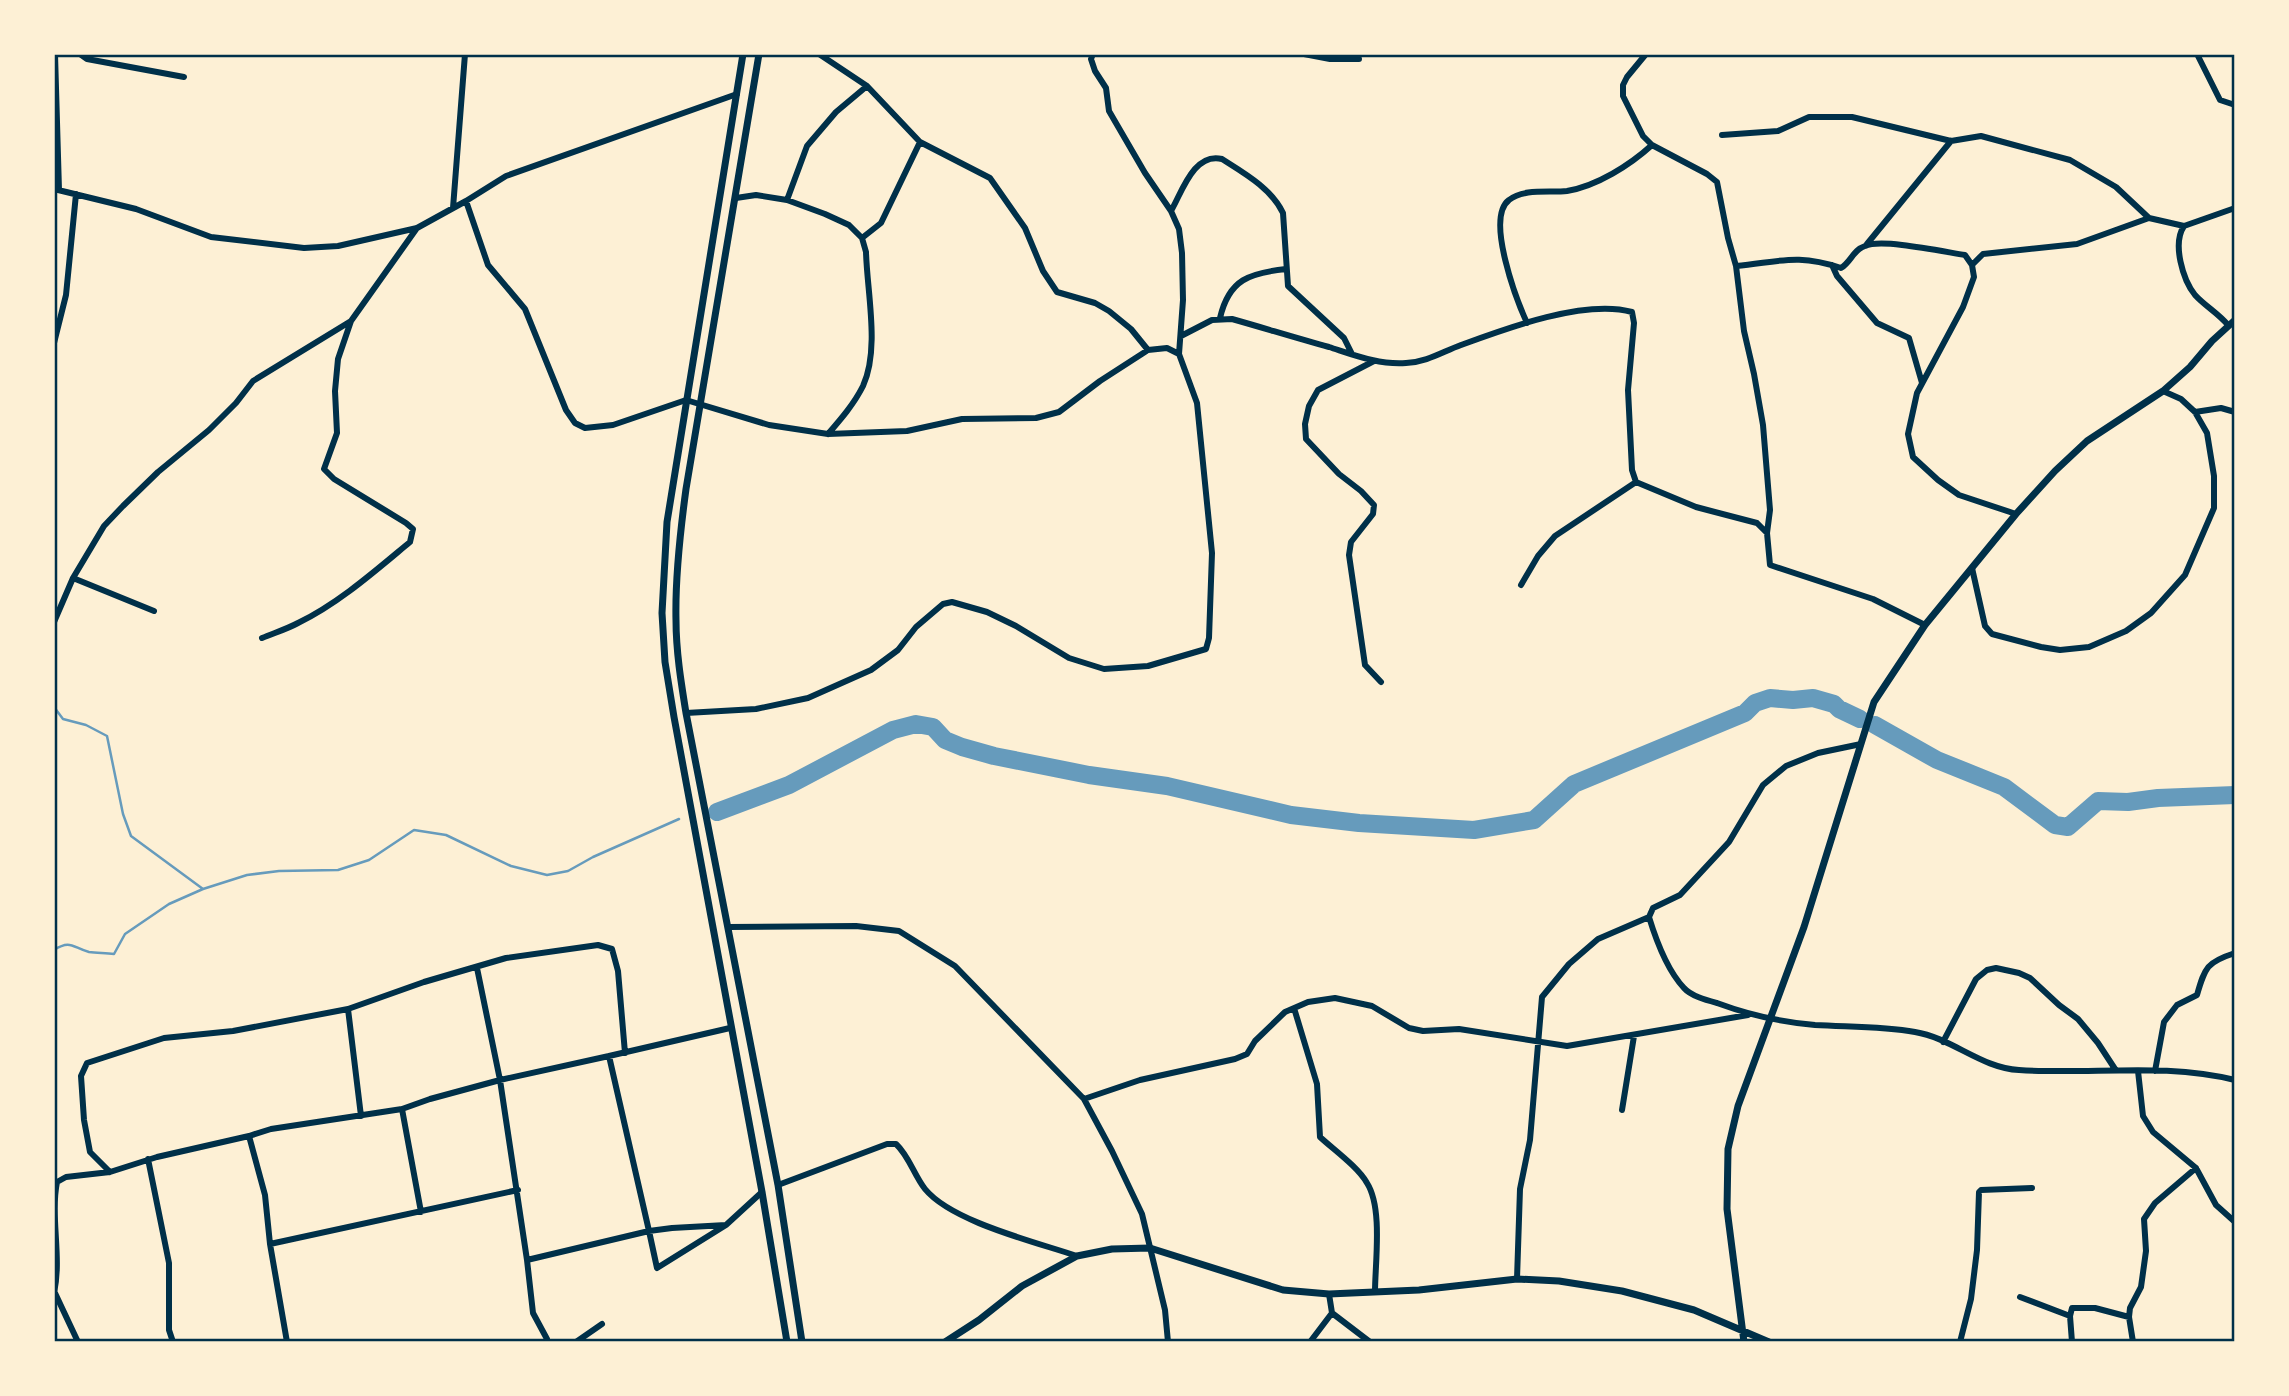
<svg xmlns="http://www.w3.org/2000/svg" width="2289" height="1396" font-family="'DM Sans',sans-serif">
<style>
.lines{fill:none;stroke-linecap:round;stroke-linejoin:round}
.stream{stroke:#669bbc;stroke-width:2.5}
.river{stroke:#669bbc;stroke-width:18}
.minor{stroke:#003049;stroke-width:6}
.tertiary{stroke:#003049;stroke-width:7}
.neatline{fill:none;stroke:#003049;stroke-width:2.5}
</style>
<rect width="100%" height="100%" fill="#fdf0d5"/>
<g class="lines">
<!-- stream -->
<path class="stream" d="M54 707 63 719 86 725 107 736 123 814 131 836 203 889
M54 950C71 939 73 948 89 952 97 953 105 953 114 954L125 934 169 904 203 889 247 875 279 871 338 870 369 860 414 830 446 835 511 866 547 875 568 871 593 857 679 819"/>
<!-- river -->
<path class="river" d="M1875 725 1937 760 2004 787 2055 825 2068 827 2098 801 2128 802 2158 798 2235 795
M717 812 789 785 893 730 916 724 933 727 945 740 962 747 994 756 1089 775 1167 786 1291 815 1359 823 1474 830 1534 820 1574 784 1745 713 1755 703 1770 698 1793 700 1813 698 1834 704 1839 709 1860 719"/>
<!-- minor -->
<path class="minor" d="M55 54 59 190
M80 54 87 59 184 77
M819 54 867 86
M1304 54 1330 59H1359
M1646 54 1627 77 1623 85V96L1643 136 1652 145 1707 174 1717 182 1728 238 1736 266 1744 331 1754 374 1763 425 1770 510 1767 533
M2197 54 2220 100 2235 105
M1722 135 1778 131 1809 117H1852L1951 141 1981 136 2070 160 2116 187 2149 218 2184 226
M54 189 136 209 211 237 304 248 338 246 417 228 466 201 506 176 737 94
M736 198 756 195 787 200 825 214 849 225 862 238 866 252C867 292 880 349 863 386 854 404 841 419 828 434
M787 200 807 146 836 112 867 86 920 142 990 178 1025 228 1043 271 1057 292 1095 303 1109 311 1131 329 1148 350
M466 201 488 265 525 309 566 410 575 423 585 428 613 425 686 400 769 425 828 434 907 431 962 419 1036 418 1059 412 1100 381 1148 350 1167 348 1179 354
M453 208 465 54
M1171 211C1182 192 1194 152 1222 159 1244 173 1271 188 1283 213L1288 286 1344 338 1352 354
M862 238 881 223 920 142
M1867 244 1951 141
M1832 265 1837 276 1877 323 1909 338 1922 383
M1972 265 1983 254 2077 244 2149 218
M1736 266C1779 262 1797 253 1841 268 1851 262 1853 250 1865 246 1881 238 1945 252 1965 255L1972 265 1974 277 1963 307 1917 393 1908 434 1913 457 1938 480 1959 495 2016 514
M1220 318C1229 279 1250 273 1286 269
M1527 323C1517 301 1485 218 1509 200 1524 188 1550 193 1567 191 1597 186 1630 165 1652 145
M2228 325C2218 313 2205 306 2195 295 2183 280 2172 244 2184 226L2235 208
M1181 336 1212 320 1232 319C1264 328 1296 338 1329 347 1354 355 1379 365 1406 363 1427 362 1442 352 1461 345 1507 328 1585 299 1632 312L1634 323 1628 390 1632 470 1636 482 1696 507 1757 523 1767 533 1770 565 1873 599 1925 625
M54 343 66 295 76 194
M1374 361 1318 390 1309 406 1305 424 1306 439 1339 474 1361 491 1374 505 1373 514 1351 542 1349 555 1365 665 1381 682
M2195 412 2221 408 2235 412
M1972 568 1985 626 1992 634 2041 647 2060 650 2089 647 2126 631 2151 613 2185 575 2214 508V476L2207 433 2195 412 2181 399 2163 391
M73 578 154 611
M1521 585 1538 556 1555 536 1636 482
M54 622 73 578 104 526 123 506 158 472 209 430 236 403 253 381 351 321
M262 638C274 633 287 629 298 623 339 603 375 571 410 542L413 529 406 523 334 479 324 469 337 433 335 391 338 359 351 321 417 228
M686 713 756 709 808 698 871 670 898 650 916 627 943 604 952 602 987 612 1016 626 1069 658 1104 669 1148 666 1206 649 1209 638 1212 553 1197 403 1179 354 1183 300 1182 253 1179 229 1171 211 1145 173 1109 111 1106 88 1095 71 1091 59 1093 54
M1861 744 1818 753 1786 766 1763 785 1729 842 1680 895 1653 908 1649 917C1656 940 1667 970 1684 988 1691 996 1706 1000 1717 1003 1749 1015 1781 1022 1815 1025 1848 1027 1882 1026 1915 1032 1952 1038 1981 1068 2019 1070 2090 1075 2164 1062 2235 1080
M728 927 856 926 899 931 955 966 1084 1099 1112 1151 1142 1214 1165 1310 1168 1342
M477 968 500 1080 430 1099 402 1109 271 1129 249 1136 265 1195 270 1244 518 1190
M1294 1008 1317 1084 1320 1137C1334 1150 1358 1167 1367 1183 1383 1208 1375 1263 1375 1292
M348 1009 361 1116
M1943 1042 1976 979 1987 970 1996 968 2019 973 2030 978 2059 1005 2078 1019 2098 1043 2115 1069
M2138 1071 2143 1116 2153 1132 2196 1168 2216 1205 2235 1222
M2155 1071 2164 1022 2177 1005 2197 995C2205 967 2207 962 2235 953
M1084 1099 1140 1080 1235 1059 1247 1054 1255 1041 1285 1012 1308 1002 1335 998 1372 1006 1409 1028 1423 1031 1459 1029 1567 1046 1748 1015
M402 1109 421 1212
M1622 1110 1634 1036
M148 1159 169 1263V1330L173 1342
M110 1172 90 1152 84 1120 81 1076 87 1063 164 1038 233 1031 348 1009 424 982 506 958 598 945 612 949 618 971 625 1053
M778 1185 887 1144H896C909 1156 914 1175 925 1189 952 1222 1036 1242 1077 1256
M726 1225 657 1268 649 1231 672 1228 726 1225 762 1192
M270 1244 287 1342
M527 1260 500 1080 609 1056
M1517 1279 1520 1189 1530 1140 1542 997 1569 964 1598 939 1649 917
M54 1293C62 1257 50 1218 57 1182L66 1177 110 1172 157 1157 249 1136
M55 1293 78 1342
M2020 1297 2070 1316
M1332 1313 1370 1342
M547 1339 533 1313 527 1260 649 1231 609 1056 730 1028
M576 1342 602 1324
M1310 1342 1332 1313 1329 1294
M1960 1342 1971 1299 1977 1250 1979 1192 1981 1190 2032 1188
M2072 1342 2070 1316 2072 1308H2095L2129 1317
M2133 1342 2129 1317 2130 1308 2141 1287 2146 1251 2144 1219 2155 1203 2196 1168"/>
<!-- tertiary -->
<path class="tertiary" d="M743 54 667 522 662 613 665 662 674 717 762 1192 787 1342
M759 54 686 489C680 533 675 576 676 620 676 651 681 682 686 713L778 1185 802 1342
M945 1342 979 1320 1022 1286 1077 1256 1112 1249 1150 1248 1283 1290 1329 1294 1419 1290 1517 1279 1559 1281 1622 1291 1694 1310 1769 1342
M1744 1342 1727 1209 1728 1149 1738 1106 1804 927 1874 702 1925 625 2016 514 2055 471 2087 441 2163 391 2190 367 2212 341 2235 320"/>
</g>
<!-- border -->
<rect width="2289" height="1396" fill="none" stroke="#fdf0d5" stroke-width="112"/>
<rect x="56" y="56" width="2177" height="1284" class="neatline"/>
</svg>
